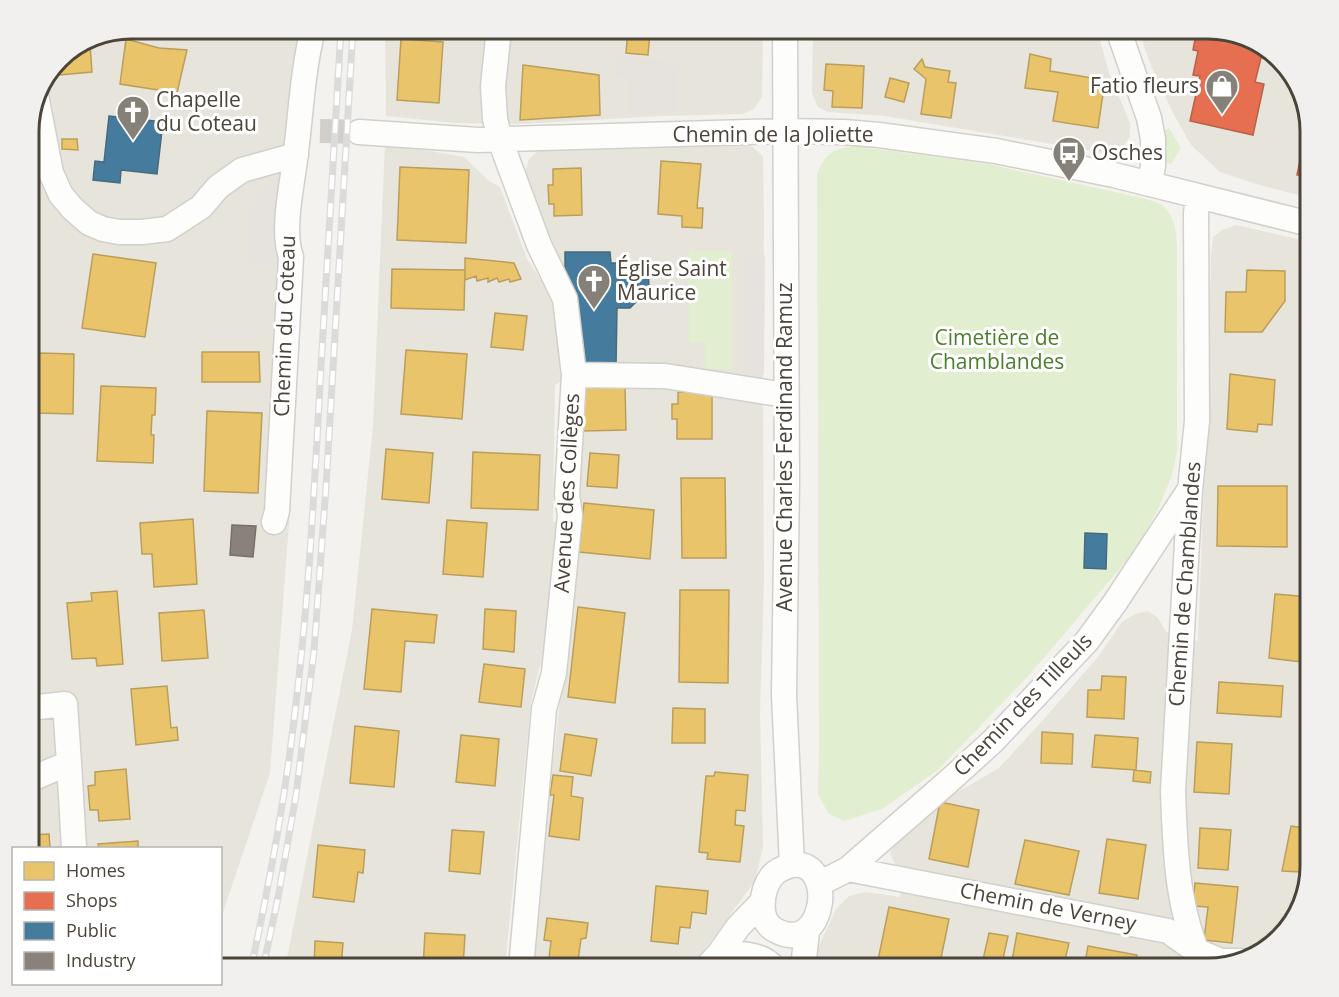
<svg xmlns="http://www.w3.org/2000/svg" width="1339" height="997" font-family="'Open Sans',sans-serif">
<style>
.residential{fill:#e7e4dc}
.green{fill:#e1eecf}
.parking{fill:#e6e3df}
.homes{fill:#e9c46a;stroke:#ba9e5b;stroke-width:1.5}
.shops{fill:#e76f51;stroke:#b8624a;stroke-width:1.5}
.public{fill:#457b9d;stroke:#476a7f;stroke-width:1.5}
.industry{fill:#8a817c;stroke:#776f68;stroke-width:1.5}
.lines{fill:none;stroke-linecap:round;stroke-linejoin:round}
.minor-tunnel{stroke:#d2cfca;stroke-width:24;stroke-dasharray:24 12;stroke-linecap:butt}
.minor-casing{stroke:#d2d0cb;stroke-width:27}
.minor{stroke:#fdfdfc;stroke-width:24}
.rail-casing{stroke:#dbdbda;stroke-width:7}
.rail{stroke:#fff;stroke-width:4.5;stroke-dasharray:14;stroke-linecap:butt}
.labels{text-anchor:middle;stroke-width:6;stroke-linejoin:round;paint-order:stroke}
.poi-label{font-size:21px;fill:#4b4439;stroke:#fff;text-anchor:start}
.street-label{font-size:21px;fill:#4b4439;stroke:#fff}
.park-label{font-size:21px;fill:#4a7f2a;stroke:#fff}
.rim{fill:none;stroke:#4b4439;stroke-width:3}
</style>
<rect width="100%" height="100%" fill="#f4f2ee"/>
<!-- residential -->
<path class="residential" d="M131 29H313L277 511H290L270 773 224 909 221 921 220 848H29V124L39 85 63 54Z
M385 29H763L762 97 754 109 742 114 662 116 520 124 455 123 386 116Z
M813 29H1097L1109 73 1130 123V137L1120 150 1106 153 885 116 828 112 818 107 812 93Z
M1138 29H1208L1271 50 1300 86 1310 131V198L1256 184 1220 172 1191 145 1172 111 1152 68Z
M745 141 763 156 764 219 763 399 764 581 760 713 763 847 755 881 700 956 688 968H534L551 781 575 566 587 318 553 243 525 173 529 159 538 151Z
M385 143 464 157 489 181 500 187 527 259 555 301 564 380 555 385 553 522 563 521 550 658 539 668 531 702 505 968H285L352 630 373 426Z
M1236 225 1310 242V866L1289 929 1253 958 1208 968H813V959L836 909 849 896 866 892 900 897 903 869 895 864 890 854 893 844 899 834 951 796 999 768 1043 720 1098 657 1122 622 1135 614 1148 611 1158 618 1166 632 1198 641 1208 377 1211 254 1213 237 1222 230Z"/>
<!-- green -->
<path class="green" d="M1169 128 1181 148 1171 164 1166 163 1163 131Z
M853 146 988 164 1146 199C1151 201 1157 202 1161 205 1175 214 1176 232 1177 247V452L1172 475 1159 507 1145 533 1129 558 1030 674 938 770 882 809 844 821 828 813 818 794 819 743 817 174C826 153 831 150 853 146Z
M689 251H732V369H705V343L689 342Z"/>
<!-- parking -->
<path class="parking" d="M614 55 678 63 676 113 628 114 629 79 615 76Z
M283 169 277 267 246 264 250 207Z
M765 255 764 374 744 375V256Z"/>
<!-- homes -->
<path class="homes" d="M165 29H214L212 37 190 32 165 30Z
M566 29H604V32Z
M827 29H910V31H827Z
M628 30 650 32 648 55 626 53Z
M126 39 159 48 187 50 177 93 120 84Z
M401 39 443 42 439 103 397 100Z
M90 44 92 72 47 76 63 54Z
M1030 54 1051 59 1050 71 1105 80 1098 128 1053 121 1058 92 1025 88Z
M922 59 925 67 950 71 948 82 956 83 951 118 921 114 926 79 914 69Z
M826 64 864 66 862 108 832 107 833 91 824 90Z
M523 65 599 75 600 115 520 120Z
M890 78 909 83 904 102 885 97Z
M62 139H77L78 150 62 149Z
M661 161 701 164 697 208H703L702 228 682 227V216L658 214Z
M400 167 469 170 466 243 397 240Z
M581 168 582 215 554 216V204H549L548 185H553V169Z
M93 254 156 263 145 337 82 328Z
M465 258 514 263 521 279 510 282 509 279 499 282 497 278 488 282V278L477 281 476 276 465 280Z
M392 269 465 270 464 310 391 308Z
M1247 270 1285 271V301L1262 332H1225L1226 292H1246Z
M495 313 527 316 523 350 491 347Z
M406 350 467 354 462 419 401 414Z
M202 352H259L260 382H202Z
M39 353 74 354 73 414 38 413Z
M1230 374 1275 380 1272 425 1258 424 1257 432 1227 429Z
M101 386 156 388 155 415H152L151 435H154L153 463 97 461Z
M581 387H625L626 430 582 431Z
M678 392H712V439H677V419H672V404H678Z
M207 411 262 413 258 493 204 491Z
M386 449 433 453 429 503 382 499Z
M473 452 540 455 538 510 471 508Z
M590 453 619 455 617 488 587 486Z
M681 478H725L726 558H682Z
M1218 486H1287V547L1217 546Z
M584 503 654 510 650 559 579 552Z
M193 519 197 584 154 587 152 554H142L140 523Z
M447 520 487 523 483 577 443 574Z
M680 590H729L728 683 679 682Z
M117 591 123 664 97 666 96 658 72 659 67 603 92 601 91 593Z
M1275 594 1310 597V663L1269 658Z
M578 607 625 613 615 703 568 697Z
M372 609 437 615 434 643 405 641 401 692 364 689Z
M485 609 516 611 514 652 483 649Z
M204 610 208 658 162 661 159 613Z
M484 664 525 669 521 707 479 702Z
M1102 676 1126 677 1124 719 1087 717 1088 690H1101Z
M1219 682 1283 686 1281 717 1217 713Z
M167 686 171 728 177 727 178 740 136 745 131 689Z
M673 708 705 709V743H672Z
M355 726 399 731 394 787 350 783Z
M1042 732 1073 734 1072 764 1041 763Z
M565 734 597 739 591 776 560 771Z
M461 735 499 739 495 786 456 782Z
M1095 735 1138 738 1136 770 1092 767Z
M1197 742 1232 744 1229 794 1194 792Z
M126 769 130 819 99 821 98 810H90L88 786 95 785V772Z
M1134 770 1151 772 1150 783 1133 781Z
M715 772 748 775 745 811 736 810 735 825 744 826 740 862 707 859 708 853 699 852 706 776H714Z
M553 775 573 777 571 796 583 798 579 840 549 836 554 795H550Z
M940 802 979 810 968 867 929 859Z
M1291 826 1310 829V866L1305 881H1301L1302 872 1282 871Z
M1200 828 1231 830 1228 870 1198 868Z
M452 830 484 832 480 874 449 871Z
M49 834 50 848H29V835Z
M1107 839 1146 845 1138 899 1099 893Z
M1025 840 1079 851 1069 895 1015 884Z
M138 841V848H99L98 844Z
M318 845 365 850 363 873 358 872 354 902 313 897Z
M1195 883 1238 887 1232 943 1204 940 1208 907 1193 906Z
M656 886 708 891 706 914 692 912 690 928 680 927 678 944 651 941Z
M889 907 949 919 939 968H894L877 965Z
M547 918 588 923 586 938 581 939 578 961 549 958 551 941 544 940Z
M425 933 465 935 463 968H423Z
M989 933 1008 936 1001 968 982 964Z
M1017 933 1069 943 1063 968H1026L1011 966Z
M315 941 343 943 341 968H314Z
M1088 946 1137 955 1134 968H1084Z"/>
<!-- shops -->
<path class="shops" d="M1197 29H1208L1255 45 1254 52 1262 54 1255 82 1264 84 1253 135 1190 121 1200 76 1193 75 1198 51 1193 50Z
M1308 121 1310 131V177L1297 175Z"/>
<!-- public -->
<path class="public" d="M109 116 163 122 157 174 121 170 120 183 93 180 95 161 104 162Z
M565 252H610L611 263H648L649 289 630 308H617L616 367H576L565 282Z
M1085 533 1107 534 1106 569 1084 568Z"/>
<!-- industry -->
<path class="industry" d="M232 525 256 526 253 557 230 555Z"/>
<g class="lines">
<!-- minor-tunnel -->
<path class="minor-tunnel" d="M320 131 359 132"/>
<defs>
<path id="minor" d="M499 29 493 86 495 119 500 140 539 245 565 299 574 375 567 495 570 515 554 673 544 709 521 968
M785 29 787 482 784 695 792 865
M1118 29 1149 118 1153 139V166L1150 183
M36 95 51 173 61 195 73 209 89 223 103 229 119 232H142L167 229 201 207 218 187 242 170 296 155
M359 132 478 140 784 131 844 132 879 135 996 151 1114 175 1310 224
M1198 196 1196 213 1197 421 1190 490 1173 791C1175 853 1177 912 1204 968
M574 375 665 376 785 395
M274 522 277 511 291 257C281 229 293 182 296 152 301 111 303 69 313 29
M69 763 74 848
M29 780 69 763 65 704 29 708
M792 865C795 865 798 864 801 865 836 873 821 956 775 930 757 921 761 890 772 876 777 870 785 867 792 865Z
M848 869 1168 931 1195 950 1221 961H1241
M819 884 848 869 949 781 993 741 1087 641 1114 604 1188 492
M719 954C738 953 762 953 774 968
M706 968 719 954 738 927 763 901
M803 968 807 931"/>
</defs>
<!-- minor casing -->
<use href="#minor" class="minor-casing"/>
<!-- minor -->
<use href="#minor" class="minor"/>
<defs>
<path id="rail" d="M251 968C269 886 284 804 294 720 308 609 314 496 320 384 327 266 334 147 341 29
M263 968 278 898 296 795 314 651 326 487 353 29"/>
</defs>
<!-- rail casing -->
<use href="#rail" class="rail-casing"/>
<!-- rail -->
<use href="#rail" class="rail"/>
</g>
<!-- icons -->
<defs>
<symbol id="shop-pin" viewBox="-11 -11 22 30"><path d="M0 17L-7.5 6A9.5 9.5 0 1 1 7.5 6Z" fill="#868178" stroke="#fff"/><path d="M-5-2.5h2.3a2.7 3.5 0 0 1 5.4 0H5L5.5 6h-11ZM-1.5-2.5h3a1.5 2.3 0 0 0-3 0Z" fill="#fff"/></symbol>
<symbol id="church-pin" viewBox="-11 -11 22 30"><path d="M0 17L-7.5 6A9.5 9.5 0 1 1 7.5 6Z" fill="#868178" stroke="#fff"/><path d="M-1.2-6h2.4v3.5h3.3v2.4h-3.3V6h-2.4V-.1h-3.3v-2.4h3.3Z" fill="#fff"/></symbol>
<symbol id="bus-pin" viewBox="-11 -11 22 30"><path d="M0 17L-7.5 6A9.5 9.5 0 1 1 7.5 6Z" fill="#868178" stroke="#fff"/><path d="M-5-6H5V4H4V6H2V4H-2V6H-4V4H-5ZM-3.5-4V0h7V-4ZM-3.5 1.2v1.5H-2V1.2ZM2 1.2v1.5H3.5V1.2Z" fill="#fff"/></symbol>
</defs>
<g fill-rule="evenodd">
<use href="#shop-pin" x="1203" y="67" width="38" height="52"/>
<use href="#church-pin" x="114" y="93" width="38" height="52"/>
<use href="#bus-pin" x="1050" y="134" width="38" height="52"/>
<use href="#church-pin" x="575" y="262" width="38" height="52"/>
</g>
<g class="labels">
<!-- poi labels -->
<g class="poi-label">
<text x="1199" y="93" text-anchor="end">Fatio fleurs</text>
<text x="156" y="107">Chapelle<tspan x="156" dy="24">du Coteau</tspan></text>
<text x="1092" y="160">Osches</text>
<text x="617" y="276">Église Saint<tspan x="617" dy="24">Maurice</tspan></text>
</g>
<!-- street labels -->
<g class="street-label">
<text x="773" y="142">Chemin de la Joliette</text>
<text transform="translate(285 326) rotate(-88)" y="7">Chemin du Coteau</text>
<text transform="translate(785 447) rotate(-90)" y="7">Avenue Charles Ferdinand Ramuz</text>
<text transform="translate(567 493) rotate(-87)" y="7">Avenue des Collèges</text>
<text transform="translate(1185 584) rotate(-86)" y="7">Chemin de Chamblandes</text>
<text transform="translate(1023 705) rotate(-46)" y="7">Chemin des Tilleuls</text>
<text transform="translate(1048 907) rotate(11)" y="7">Chemin de Verney</text>
</g>
<!-- park labels -->
<g class="park-label">
<text x="997" y="345">Cimetière de<tspan x="997" dy="24">Chamblandes</tspan></text>
</g>
</g>
<!-- crop -->
<path d="M0 0H1339V997H0ZM131 39H1208A92 92 0 0 1 1300 131V866A92 92 0 0 1 1208 958H131A92 92 0 0 1 39 866V131A92 92 0 0 1 131 39Z" fill="#f1f0ef" fill-rule="evenodd"/>
<path class="rim" d="M131 39H1208A92 92 0 0 1 1300 131V866A92 92 0 0 1 1208 958H131A92 92 0 0 1 39 866V131A92 92 0 0 1 131 39Z"/>
<!-- legend -->
<rect x="12" y="847" width="210" height="138" fill="#ffffff" stroke="#b7b4b0" stroke-width="1.5"/>
<rect x="24" y="862" width="30" height="18" fill="#e9c46a" stroke="#b7b4b0" stroke-width="1.5"/>
<text x="66" y="877" font-size="18" fill="#4b4439">Homes</text>
<rect x="24" y="892" width="30" height="18" fill="#e76f51" stroke="#b7b4b0" stroke-width="1.5"/>
<text x="66" y="907" font-size="18" fill="#4b4439">Shops</text>
<rect x="24" y="922" width="30" height="18" fill="#457b9d" stroke="#b7b4b0" stroke-width="1.5"/>
<text x="66" y="937" font-size="18" fill="#4b4439">Public</text>
<rect x="24" y="952" width="30" height="18" fill="#8a817c" stroke="#b7b4b0" stroke-width="1.5"/>
<text x="66" y="967" font-size="18" fill="#4b4439">Industry</text>
</svg>
